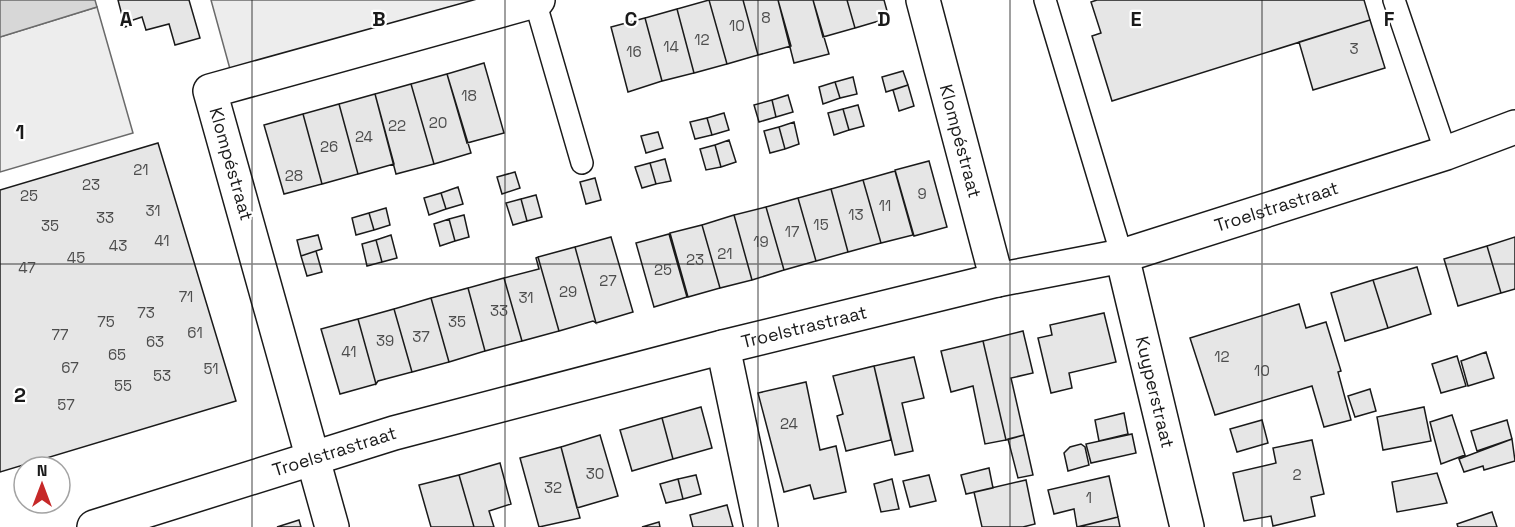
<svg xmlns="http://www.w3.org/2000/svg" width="1515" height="527" font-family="'Space Grotesk',sans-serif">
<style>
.green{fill:#ededed;stroke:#6a6a6a;stroke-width:1.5}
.water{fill:#d7d7d7;stroke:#6a6a6a;stroke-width:1.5}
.building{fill:#e6e6e6;stroke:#1a1a1a;stroke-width:1.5}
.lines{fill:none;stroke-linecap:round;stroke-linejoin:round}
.service-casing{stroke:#1a1a1a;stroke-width:24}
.minor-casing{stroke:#1a1a1a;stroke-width:36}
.service{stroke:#fff;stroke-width:21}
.minor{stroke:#fff;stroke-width:33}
.grid{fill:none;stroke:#1a1a1a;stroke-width:1.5;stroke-opacity:0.55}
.labels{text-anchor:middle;stroke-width:4.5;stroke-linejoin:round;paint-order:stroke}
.number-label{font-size:15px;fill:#4d4d4d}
.street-label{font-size:18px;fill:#1a1a1a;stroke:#fff}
.grid-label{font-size:20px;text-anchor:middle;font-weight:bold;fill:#1a1a1a;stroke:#fff;stroke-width:4.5;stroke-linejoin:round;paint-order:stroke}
</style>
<rect width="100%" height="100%" fill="#fff"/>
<!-- green -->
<path class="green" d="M211 0H477L230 69Z
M97 7 133 133 0 172V37Z"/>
<!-- water -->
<path class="water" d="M0 0H95L97 7 0 37Z"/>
<!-- building -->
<path class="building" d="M118 0H189L200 38 175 45 169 24 146 30 142 17 127 22 128 26 125 27Z
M709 0 727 64 694 73 677 9Z
M709 0H743L758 55 727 64Z
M743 0H778L791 46 758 55Z
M778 0H813L829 54 794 63Z
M813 0H847L855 28 823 37Z
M847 0H884L889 18 855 28Z
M1364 0 1370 20 1112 101 1092 36 1101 33 1091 2 1097 0Z
M677 9 694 73 662 81 645 18Z
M645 18 662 81 628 92 611 27Z
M1370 20 1385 68 1313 90 1299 42Z
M484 63 504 133 467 143 447 74Z
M903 71 908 85 886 92 882 77Z
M447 74 471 153 434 164 411 84Z
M853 77 857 94 840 98 835 82Z
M835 82 840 98 823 104 819 87Z
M411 84 434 164 396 174 375 94Z
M908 85 914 106 899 111 893 90Z
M375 94 394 164 358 174 339 104Z
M788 95 793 112 776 117 772 100Z
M772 100 776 117 759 122 754 105Z
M339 104 358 174 322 184 303 114Z
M858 105 864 126 849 130 843 109Z
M843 109 849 130 834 135 828 113Z
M724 113 729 130 712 135 707 118Z
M303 114 322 184 284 194 264 125Z
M707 118 712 135 695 139 690 122Z
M794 122 799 144 785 149 779 127Z
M779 127 785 149 770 153 764 131Z
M658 132 663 148 646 153 641 136Z
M729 140 736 162 721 167 715 145Z
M158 143 236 401 0 472V190Z
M715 145 721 167 706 170 700 149Z
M665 159 671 181 656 184 650 163Z
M929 161 947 227 914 236 895 170Z
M650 163 656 184 642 188 635 167Z
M895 171 913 235 881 243 863 180Z
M515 172 520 188 502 194 497 177Z
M595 178 601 200 586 204 580 182Z
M863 180 881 243 848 252 831 189Z
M458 187 463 204 446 209 441 193Z
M831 189 848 252 816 261 798 198Z
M441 193 446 209 429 215 424 198Z
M536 195 542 217 527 221 521 199Z
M798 198 816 261 784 270 766 207Z
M521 199 527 221 513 225 506 203Z
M766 207 784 270 752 280 734 215Z
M386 208 390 225 374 230 369 213Z
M369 213 374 230 356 235 352 218Z
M464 215 469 237 455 241 449 219Z
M734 215 752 280 720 288 702 225Z
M449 219 455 241 440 246 434 224Z
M702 225 720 288 688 297 670 233Z
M669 234 687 297 654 307 636 243Z
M318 235 322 249 301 256 297 240Z
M391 235 397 258 382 262 376 240Z
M611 237 633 312 596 323 575 247Z
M1515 237V289L1501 293 1487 246Z
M376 240 382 262 367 266 362 244Z
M1487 246 1501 293 1458 306 1444 259Z
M575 247 596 323 593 321 559 331 538 257Z
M316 251 322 272 307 276 301 256Z
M538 257 559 331 522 341 504 278 539 269 536 258Z
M1417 267 1431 314 1388 328 1373 280Z
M504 278 522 341 485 351 468 288Z
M1373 280 1388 328 1345 341 1331 293Z
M468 288 485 351 449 362 431 298Z
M431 298 449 362 412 372 394 309Z
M1299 304 1306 328 1326 322 1341 371 1338 372 1351 420 1324 427 1312 386 1215 415 1190 338Z
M394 309 412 372 378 381 376 384 358 319Z
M1104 313 1116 362 1069 373 1072 388 1051 393 1038 338 1052 335 1050 325Z
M358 319 376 384 340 394 321 329Z
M1023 331 1033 373 1011 378 1024 435 1006 440 983 341Z
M983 341 1006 440 985 444 973 386 951 392 941 351Z
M1486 352 1494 378 1468 386 1461 361Z
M1457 356 1466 386 1441 393 1432 364Z
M914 357 924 398 902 403 913 451 895 455 874 366Z
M874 366 891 440 846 451 837 416 843 414 833 376Z
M806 382 820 450 836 446 846 492 814 499 810 485 784 492 758 393Z
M1370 389 1376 411 1355 417 1348 396Z
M701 407 712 448 673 459 662 418Z
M1424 407 1431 441 1383 450 1377 417Z
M1124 413 1128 434 1099 441 1095 420Z
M1452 415 1465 455 1441 464 1430 422Z
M662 418 673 459 632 471 620 430Z
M1262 420 1268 443 1237 452 1230 429Z
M1507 420 1512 439 1477 451 1471 431Z
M1132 434 1136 453 1091 463 1086 444Z
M600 435 618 496 577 508 561 447Z
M1024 435 1033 475 1018 478 1008 439Z
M1512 439 1515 461 1484 470 1483 466 1464 472 1459 459Z
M1312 440 1324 494 1311 497 1315 516 1273 526 1271 516 1244 521 1233 473 1276 463 1273 448Z
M1081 444 1085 447 1089 465 1068 471 1064 453 1070 447Z
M561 447 580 518 539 527 520 458Z
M500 463 511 504 489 511 494 527H474L459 475Z
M989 468 993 488 966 494 961 475Z
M1437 473 1447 503 1397 512 1392 482Z
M459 475 474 527H431L419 485Z
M696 475 701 494 683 499 678 479Z
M929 475 936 501 910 507 903 481Z
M1109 476 1118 517 1077 527 1074 509 1054 514 1048 490Z
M678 479 683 499 666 503 660 484Z
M892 479 899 509 881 512 874 484Z
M1026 480 1035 524 1023 527H982L974 492Z
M727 505 733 527H693L690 515Z
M1492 512 1497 527H1458L1457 524Z
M1118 517 1120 527H1078Z
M299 520 301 527H277Z
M659 522 660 527H642Z"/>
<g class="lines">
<defs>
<path id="service" d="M1045 0 1122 256
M1394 0 1446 153
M535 1 582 163"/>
<g id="minor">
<path id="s1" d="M923 0 997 280"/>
<path id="s2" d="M1122 256 1187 527"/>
<path d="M723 347 761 527"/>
<path id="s3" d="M94 527 394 433 723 347 997 280 1122 256 1446 153 1515 127"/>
<path d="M332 527 210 91 538 0"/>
</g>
</defs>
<!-- service casing -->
<use href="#service" class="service-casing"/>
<!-- minor casing -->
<use href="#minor" class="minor-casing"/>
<!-- service -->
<use href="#service" class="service"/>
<!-- minor -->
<use href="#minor" class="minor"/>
</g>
<!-- grid -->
<path class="grid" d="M252 0V527M505 0V527M758 0V527M1010 0V527M1262 0V527M0 264H1515"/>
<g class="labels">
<!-- number labels -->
<g class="number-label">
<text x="766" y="23">8</text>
<text x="737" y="31">10</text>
<text x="702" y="45">12</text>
<text x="671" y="52">14</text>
<text x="1354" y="54">3</text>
<text x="634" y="57">16</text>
<text x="469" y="101">18</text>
<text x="438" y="128">20</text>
<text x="397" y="131">22</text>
<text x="364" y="142">24</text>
<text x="329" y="152">26</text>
<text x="141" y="175">21</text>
<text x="294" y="181">28</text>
<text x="91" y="190">23</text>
<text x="922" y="199">9</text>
<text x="29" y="201">25</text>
<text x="885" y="211">11</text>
<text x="153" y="216">31</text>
<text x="856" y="220">13</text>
<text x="105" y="223">33</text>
<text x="821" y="230">15</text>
<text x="50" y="231">35</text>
<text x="792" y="237">17</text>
<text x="162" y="246">41</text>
<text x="761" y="247">19</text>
<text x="118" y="251">43</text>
<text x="725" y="259">21</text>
<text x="76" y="263">45</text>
<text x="695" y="265">23</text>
<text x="27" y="273">47</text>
<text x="663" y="275">25</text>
<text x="608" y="286">27</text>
<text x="568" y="297">29</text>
<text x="186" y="302">71</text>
<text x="526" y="303">31</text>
<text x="499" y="316">33</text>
<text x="146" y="318">73</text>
<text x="106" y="327">75</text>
<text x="457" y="327">35</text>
<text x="195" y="338">61</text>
<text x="60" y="340">77</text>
<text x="421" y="342">37</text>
<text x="385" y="346">39</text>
<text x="155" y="347">63</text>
<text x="349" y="357">41</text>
<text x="117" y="360">65</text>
<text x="1222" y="362">12</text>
<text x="70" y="373">67</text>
<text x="211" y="374">51</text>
<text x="1262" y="376">10</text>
<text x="162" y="381">53</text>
<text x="123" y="391">55</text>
<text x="66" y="410">57</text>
<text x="789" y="429">24</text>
<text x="595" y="479">30</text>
<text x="1297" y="480">2</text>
<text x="553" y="493">32</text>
<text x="1089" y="503">1</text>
</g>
<!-- street labels -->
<g class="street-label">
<text dy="6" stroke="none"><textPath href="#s1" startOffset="146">Klompéstraat</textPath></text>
<text transform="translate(231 164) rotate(74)" y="6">Klompéstraat</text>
<text dy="6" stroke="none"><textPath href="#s3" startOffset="1226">Troelstrastraat</textPath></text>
<text dy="6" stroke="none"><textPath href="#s3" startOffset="738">Troelstrastraat</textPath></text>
<text dy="6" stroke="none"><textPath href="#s2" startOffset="140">Kuyperstraat</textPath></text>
<text dy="6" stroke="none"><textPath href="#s3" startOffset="252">Troelstrastraat</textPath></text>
</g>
</g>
<g class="grid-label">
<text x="126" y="26">A</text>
<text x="379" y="26">B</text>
<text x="631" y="26">C</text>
<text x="884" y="26">D</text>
<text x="1136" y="26">E</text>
<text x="1389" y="26">F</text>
<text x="20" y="139">1</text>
<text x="20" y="402">2</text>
</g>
<!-- north arrow -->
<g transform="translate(42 485)"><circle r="28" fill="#ffffff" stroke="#a3a3a3" stroke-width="1.5"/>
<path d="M0-4.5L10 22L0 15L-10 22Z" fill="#c62828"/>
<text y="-9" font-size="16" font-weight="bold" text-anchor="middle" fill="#1a1a1a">N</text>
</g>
</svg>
